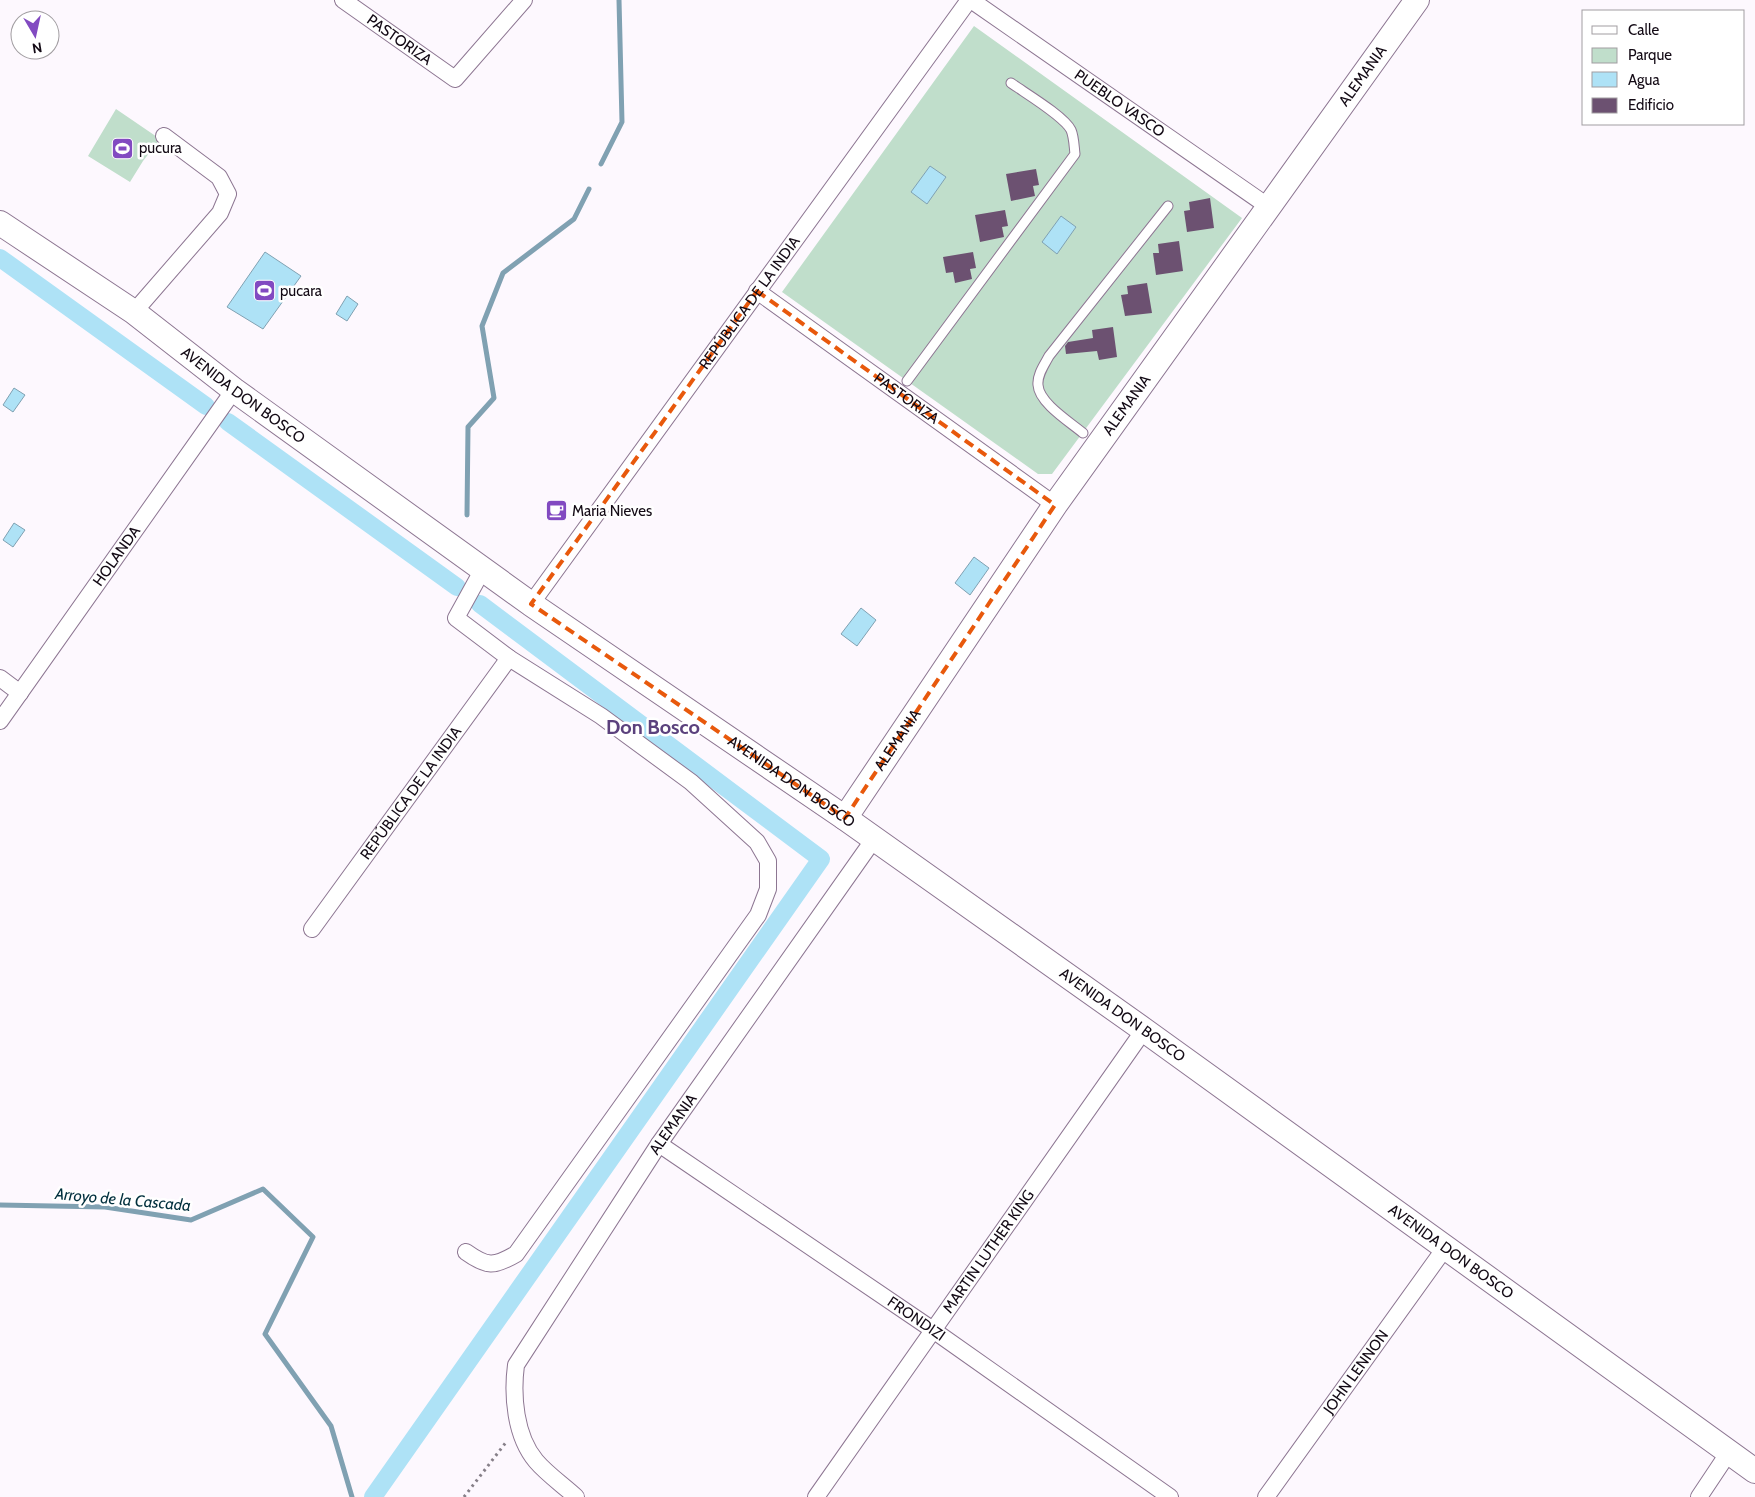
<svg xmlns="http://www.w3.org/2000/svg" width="1755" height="1497" font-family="Cabin,sans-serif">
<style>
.green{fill:#c0decb}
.water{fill:#aee2f6;stroke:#80a1b2}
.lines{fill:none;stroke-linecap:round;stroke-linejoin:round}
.stream{stroke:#80a1b2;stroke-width:5}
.canal{stroke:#aee2f6;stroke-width:18}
.building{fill:#6c5171}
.lane-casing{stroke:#8d7692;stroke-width:11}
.street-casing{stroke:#8d7692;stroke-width:18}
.secondary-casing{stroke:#8d7692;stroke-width:26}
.path{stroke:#867f88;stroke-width:3;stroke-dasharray:2.5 4;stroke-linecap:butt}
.lane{stroke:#fff;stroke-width:9}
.street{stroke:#fff;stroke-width:16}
.secondary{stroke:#fff;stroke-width:24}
.marked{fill:none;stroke:#e8590c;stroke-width:4;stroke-dasharray:10 6;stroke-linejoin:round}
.labels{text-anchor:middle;stroke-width:5;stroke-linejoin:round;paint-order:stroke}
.street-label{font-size:15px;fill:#130a15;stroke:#fff}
.poi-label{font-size:15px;fill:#130a15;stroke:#fff;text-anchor:start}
.water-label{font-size:16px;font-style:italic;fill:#002f3d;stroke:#fff}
.district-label{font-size:20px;font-weight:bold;fill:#5b417d;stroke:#fff}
</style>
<rect width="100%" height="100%" fill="#fdf8fe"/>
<!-- green -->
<path class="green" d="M974 26 1242 218 1052 474H1038L782 292Z
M116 109 160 139 143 161 130 182 88 156Z"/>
<!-- water -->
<path class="water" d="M930 166 946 177 927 204 911 192Z
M1061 216 1076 227 1057 254 1042 242Z
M265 252 301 276 263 329 227 307Z
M347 296 358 304 347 321 336 314Z
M14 388 25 395 13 412 3 405Z
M14 523 25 530 13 547 3 540Z
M974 557 989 568 970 595 955 583Z
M861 608 876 620 857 646 841 634Z"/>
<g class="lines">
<!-- stream -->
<path class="stream" d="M601 164 622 122 619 0
M467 515 468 427 494 398 482 326 503 273 574 219 589 189
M0 1205 105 1207 191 1220 263 1189 313 1237 265 1334 331 1426 352 1497"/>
<!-- canal -->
<path class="canal" d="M0 258 206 406
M228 422 457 587
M373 1497 821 859 480 604"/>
</g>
<!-- building -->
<path class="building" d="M1036 169 1039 185 1033 186 1035 196 1011 201 1006 174Z
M1210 198 1214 228 1187 232 1184 211 1190 210 1189 202Z
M1005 210 1008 226 1002 227 1004 237 980 242 975 215Z
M1179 241 1183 271 1156 275 1153 253H1159L1158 244Z
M973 252 976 268 970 269 972 279 955 283 953 272 946 273 943 257Z
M1147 283 1152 313 1125 316 1121 295 1128 294 1127 286Z
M1113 327 1117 357 1099 360 1097 351 1066 354 1065 346 1068 342 1093 338 1092 330Z"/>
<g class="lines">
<defs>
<path id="lane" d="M907 381 1075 154C1074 146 1074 137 1071 130 1064 116 1025 93 1011 83
M1083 433C1070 422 1039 403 1038 385 1037 375 1044 365 1049 356L1168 206"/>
<g id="street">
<path id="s1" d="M343 0 455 79 524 0"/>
<path id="s2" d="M971 0 1269 207"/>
<path id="s3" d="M757 291 1055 505"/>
<path d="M134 312 220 213 228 194 219 177 164 136"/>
<path id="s4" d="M531 604 969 0"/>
<path d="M0 678 20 693"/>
<path id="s5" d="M0 721 234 390"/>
<path id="s6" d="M312 929 509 658"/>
<path id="s7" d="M659 1144 933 1330 1170 1497"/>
<path d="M466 1252C487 1267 494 1267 516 1254L758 915 768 889V861L757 842 691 782 601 716 509 658 456 618 483 569"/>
<path id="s8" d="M576 1497C563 1485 547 1474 536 1461 515 1436 512 1395 516 1365L659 1144 874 839"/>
<path id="s9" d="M816 1497 1144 1030"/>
<path id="s10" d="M1266 1497 1445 1248"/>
<path d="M1699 1497 1729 1452"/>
</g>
<g id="secondary">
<path id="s11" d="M0 223 134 312 234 390 531 604 845 818 1144 1030 1755 1471"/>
<path id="s12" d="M845 818 1055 505 1417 0"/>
</g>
</defs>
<!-- lane casing -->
<use href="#lane" class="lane-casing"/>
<!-- street casing -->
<use href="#street" class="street-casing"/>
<!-- secondary casing -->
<use href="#secondary" class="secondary-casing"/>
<!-- path -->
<path class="path" d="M464 1497 507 1441"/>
<!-- lane -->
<use href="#lane" class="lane"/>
<!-- street -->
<use href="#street" class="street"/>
<!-- secondary -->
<use href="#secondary" class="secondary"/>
</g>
<!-- marked area -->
<path class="marked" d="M757 291 1055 505 845 818 531 604Z"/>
<!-- icons -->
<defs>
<symbol id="stadium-square" viewBox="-11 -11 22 22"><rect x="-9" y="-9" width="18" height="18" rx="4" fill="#824ac1" stroke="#fff"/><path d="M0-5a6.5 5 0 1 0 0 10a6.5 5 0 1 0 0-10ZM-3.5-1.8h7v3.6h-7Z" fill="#fff"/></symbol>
<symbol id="cafe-square" viewBox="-11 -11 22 22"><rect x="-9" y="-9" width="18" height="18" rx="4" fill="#824ac1" stroke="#fff"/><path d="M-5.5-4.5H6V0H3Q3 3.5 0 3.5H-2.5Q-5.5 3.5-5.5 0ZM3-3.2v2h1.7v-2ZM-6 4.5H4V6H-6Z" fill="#fff"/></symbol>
</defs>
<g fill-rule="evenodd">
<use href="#stadium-square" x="110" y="136" width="25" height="25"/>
<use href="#stadium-square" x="252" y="278" width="25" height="25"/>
<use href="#cafe-square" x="544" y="498" width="25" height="25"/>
</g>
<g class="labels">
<!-- street labels -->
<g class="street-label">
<text dy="5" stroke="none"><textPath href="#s1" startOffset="69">PASTORIZA</textPath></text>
<text dy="5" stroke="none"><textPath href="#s12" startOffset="905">ALEMANIA</textPath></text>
<text dy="5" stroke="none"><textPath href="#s2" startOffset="181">PUEBLO VASCO</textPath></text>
<text dy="5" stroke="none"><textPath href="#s4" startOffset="372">REPÚBLICA DE LA INDIA</textPath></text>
<text dy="5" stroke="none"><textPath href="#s11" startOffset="298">AVENIDA DON BOSCO</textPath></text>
<text dy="5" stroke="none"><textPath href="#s3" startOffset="184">PASTORIZA</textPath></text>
<text dy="5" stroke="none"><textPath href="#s12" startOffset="500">ALEMANIA</textPath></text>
<text dy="5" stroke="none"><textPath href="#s5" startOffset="202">HOLANDA</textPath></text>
<text dy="5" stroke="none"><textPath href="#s12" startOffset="94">ALEMANIA</textPath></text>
<text dy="5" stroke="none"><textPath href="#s11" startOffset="969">AVENIDA DON BOSCO</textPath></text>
<text dy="5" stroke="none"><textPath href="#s6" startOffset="168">REPÚBLICA DE LA INDIA</textPath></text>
<text dy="5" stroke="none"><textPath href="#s11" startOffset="1374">AVENIDA DON BOSCO</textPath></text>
<text dy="5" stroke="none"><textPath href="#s8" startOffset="442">ALEMANIA</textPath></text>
<text dy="5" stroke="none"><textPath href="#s9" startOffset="300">MARTIN LUTHER KING</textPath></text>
<text dy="5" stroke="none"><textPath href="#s11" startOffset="1779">AVENIDA DON BOSCO</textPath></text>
<text dy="5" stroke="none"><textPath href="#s7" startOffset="311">FRONDIZI</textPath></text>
<text dy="5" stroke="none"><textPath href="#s10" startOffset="154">JOHN LENNON</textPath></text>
</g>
<!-- poi labels -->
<g class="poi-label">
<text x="139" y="153">pucura</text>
<text x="280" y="296">pucara</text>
<text x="572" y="516">Maria Nieves</text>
</g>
<!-- water labels -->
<g class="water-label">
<text transform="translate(123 1199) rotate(5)" y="6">Arroyo de la Cascada</text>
</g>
<!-- district labels -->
<g class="district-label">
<text x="653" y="734">Don Bosco</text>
</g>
</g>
<!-- legend -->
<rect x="1582" y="10" width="162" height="115" fill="#ffffff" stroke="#a19da1"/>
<rect x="1592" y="26" width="25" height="8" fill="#ffffff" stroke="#a19da1"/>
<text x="1628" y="35" font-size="15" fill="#130a15">Calle</text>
<rect x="1592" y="48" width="25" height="15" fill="#c0decb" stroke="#a19da1"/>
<text x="1628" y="60" font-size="15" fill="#130a15">Parque</text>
<rect x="1592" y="72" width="25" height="15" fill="#aee2f6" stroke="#a19da1"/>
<text x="1628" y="85" font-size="15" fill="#130a15">Agua</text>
<rect x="1592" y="98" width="25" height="15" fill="#6c5171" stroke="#a19da1"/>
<text x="1628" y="110" font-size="15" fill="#130a15">Edificio</text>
<!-- north arrow -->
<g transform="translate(35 35) rotate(171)"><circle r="24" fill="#ffffff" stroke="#a19da1"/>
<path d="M0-4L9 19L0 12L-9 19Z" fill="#824ac1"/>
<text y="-8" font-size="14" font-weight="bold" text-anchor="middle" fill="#130a15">N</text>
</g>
</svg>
